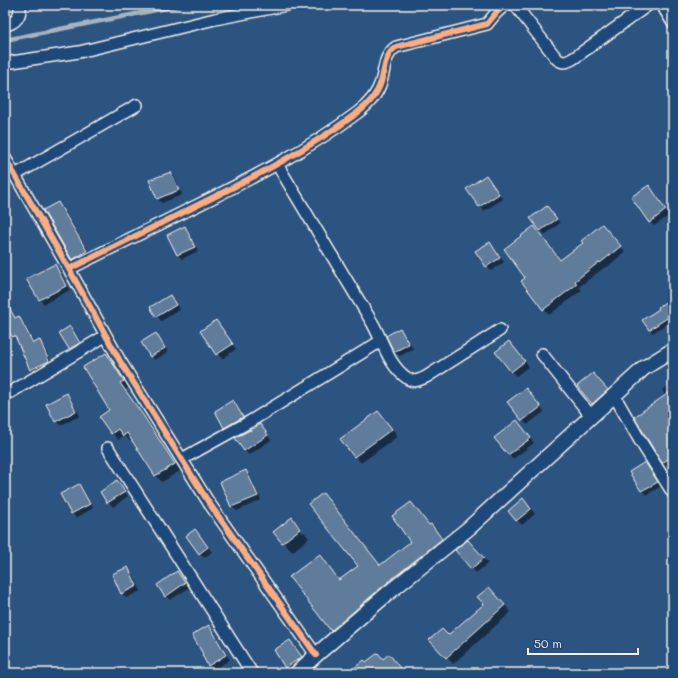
<svg xmlns="http://www.w3.org/2000/svg" width="678" height="678" font-family="Mali,sans-serif">
<style>
.shadow{fill:#0007}
.lines{fill:none;stroke-linecap:round;stroke-linejoin:round}
.stream{stroke:#a7b4c0;stroke-width:4.5}
.building{fill:#5e7b9a;stroke:#f4f1e8}
.minor-casing{stroke:#f4f1e8;stroke-width:14}
.tertiary-casing{stroke:#f4f1e8;stroke-width:17}
.minor{stroke:#1f4a7a;stroke-width:11}
.tertiary{stroke:#1f4a7a;stroke-width:14}
.cycleway-casing{stroke:#1f4a7a;stroke-width:8}
.cycleway{stroke:#ffac80;stroke-width:6}
</style>
<rect width="100%" height="100%" fill="#2c5481"/>
<filter id="ink" filterUnits="userSpaceOnUse"><feTurbulence type="fractalNoise" baseFrequency=".025" numOctaves="2"/><feDisplacementMap in="SourceGraphic" scale="8" xChannelSelector="R" yChannelSelector="G"/><feConvolveMatrix kernelMatrix="1 2 1 2 8 2 1 2 1" color-interpolation-filters="sRGB"/></filter>
<g filter="url(#ink)">
<!-- shadow -->
<path class="shadow" d="M171 173 175 177 182 195 162 203 158 199Z
M486 176 503 199 484 211 467 189Z
M649 186 670 215 654 226 650 222Z
M58 203 64 210 93 259 79 266 73 259Z
M551 211 560 223 545 235 541 230Z
M184 228 189 232 198 251 182 259 178 255 168 236Z
M534 228 561 261 607 231 625 252 606 268 605 267 579 287 582 290 549 315 522 282 527 278Z
M490 243 504 262 491 271 487 266Z
M55 265 59 270 70 290 44 304 40 299Z
M170 296 180 310 161 321 157 316Z
M673 298V319L653 333 650 330 661 309Z
M5 299 16 319 19 317 23 322 35 344 40 342 44 346 53 366 35 374 31 369 18 341 13 337 7 326 5 327Z
M216 321 236 349 222 359 201 331Z
M70 327 74 332 84 347 74 353 70 349 60 333Z
M400 329 404 334 413 349 400 356 395 352 388 336Z
M156 334 160 339 168 352 155 360 151 356Z
M513 347 529 366 516 376 512 371Z
M106 354 112 360 129 387 125 390 149 422 180 471 162 482 156 476 132 439 130 441 124 435 118 440 100 418 110 410Z
M597 378 611 395 597 408 578 387Z
M673 383V467L670 469 663 462 636 417 666 397 662 390Z
M530 394 544 412 527 425 509 402Z
M67 395 71 399 80 416 61 425 56 421Z
M233 401 237 406 246 422 230 431 225 427Z
M378 412 398 436 361 463 341 440Z
M260 425 271 440 249 455 244 450 251 432Z
M521 426 534 443 513 459 496 438Z
M645 463 649 468 661 486 647 495 642 491 631 472Z
M246 471 250 476 261 500 237 511 232 507 221 483Z
M117 481 128 496 113 507 101 492Z
M78 485 83 490 93 508 76 518 72 513Z
M329 501 381 566 411 542V504L430 526 431 525 437 532 448 546 338 637 332 630 320 555 340 580 359 566Z
M527 504 535 514 522 525 509 511Z
M292 519 300 527H298L303 533 304 532 309 538 292 552 275 532Z
M195 531 212 552 204 558 199 553Z
M472 545 488 563 476 573 456 551Z
M128 568 132 573 141 591 126 598 122 593Z
M177 572 189 588 170 600 165 596Z
M496 595 511 612 453 664 447 657 448 636Z
M209 626 213 631 230 660 213 670 203 655Z
M290 641 295 645 305 662 290 672 286 667Z
M389 655 405 673H360L367 663 383 660Z"/>
<g class="lines">
<!-- stream -->
<path class="stream" d="M5 40 181 5"/>
</g>
<!-- building -->
<path class="building" d="M171 172 179 190 157 199 149 180Z
M486 175 499 194 479 207 466 189Z
M649 185 666 210 649 223 631 197Z
M58 202 87 251 72 260 43 210Z
M547 206 557 219 540 231 530 218Z
M602 224 621 246 600 263 599 262 575 281 577 284 543 310 521 281 525 278 504 249 534 226 560 260 583 243 581 241Z
M185 226 195 247 177 255 167 235Z
M490 242 500 258 486 267 475 251Z
M55 264 66 286 39 300 26 279Z
M170 295 176 305 156 317 150 307Z
M673 297V314L649 330 642 320 659 309 658 307Z
M5 300 15 318 19 316 33 343 40 340 49 361 30 370 15 336 12 337 5 324Z
M216 320 233 344 216 355 200 331Z
M70 326 80 343 69 349 59 333Z
M400 328 409 344 394 352 386 336Z
M156 333 165 348 150 357 141 342Z
M509 341 525 361 511 372 495 352Z
M106 353 124 381 120 383 143 415 175 464 155 476 127 433 123 436 118 429 111 434 99 417 109 410 83 367Z
M593 373 608 390 592 404 577 386Z
M526 388 541 407 522 421 507 402Z
M673 390V456L662 463 634 417Z
M67 393 76 411 55 422 46 404Z
M233 400 243 417 224 428 215 411Z
M378 411 392 429 354 457 340 439Z
M517 420 531 438 508 455 494 438Z
M260 424 268 435 244 451 235 438 250 430V431Z
M645 462 658 482 641 491 629 472Z
M246 470 258 496 231 507 220 482Z
M117 480 125 492 107 503 100 492Z
M79 484 90 504 71 514 60 494Z
M323 493 380 565 410 542 392 516 411 502 429 525 431 524 442 539 382 587 331 631 289 577 320 554 339 580 358 566 308 504Z
M523 498 531 509 516 521 508 511Z
M292 517 300 529 282 543 273 532Z
M195 529 208 547 199 554 186 536Z
M468 540 484 558 471 569 455 550Z
M128 567 137 586 121 594 112 574Z
M177 571 185 583 165 597 157 585Z
M489 587 505 605 446 658 429 640 442 629 448 635 484 604 477 597Z
M209 625 226 655 208 666 202 655 203 654 192 635Z
M290 640 302 657 285 668 274 650Z
M378 653 383 659 389 654 404 673H348L364 660 366 662Z"/>
<g class="lines">
<defs>
<path id="minor" d="M515 5 557 59C564 64 567 62 574 58L648 5
M662 5 673 23
M5 25C16 23 21 16 20 5
M5 63 79 52 215 19 287 5
M5 158 69 269 120 361 209 503 316 655
M277 164C309 217 341 271 373 324 383 342 389 366 407 378 414 383 419 380 426 377L500 330
M15 175 137 105
M69 269C113 247 156 226 200 204 254 177 309 149 357 113 368 105 377 95 381 82 385 69 384 55 396 47L487 24 496 13 505 5
M542 354 591 416
M11 392 105 336
M614 395 639 439 673 493
M108 448 252 673
M182 459 249 422 381 341"/>
<path id="tertiary" d="M297 673 316 655 387 594 469 528 644 368 673 350"/>
</defs>
<!-- minor casing -->
<use href="#minor" class="minor-casing"/>
<!-- tertiary casing -->
<use href="#tertiary" class="tertiary-casing"/>
<!-- minor -->
<use href="#minor" class="minor"/>
<!-- tertiary -->
<use href="#tertiary" class="tertiary"/>
<defs>
<path id="cycleway" d="M5 158 69 269 120 361 209 503 316 655
M69 269C113 247 156 226 200 204 254 177 309 149 357 113 368 105 377 95 381 82 385 69 384 55 396 47L487 24 496 13 505 5"/>
</defs>
<!-- cycleway casing -->
<use href="#cycleway" class="cycleway-casing"/>
<!-- cycleway -->
<use href="#cycleway" class="cycleway"/>
</g>
</g>
<!-- margin -->
<rect width="678" height="678" fill="none" stroke="#1f4a7a" stroke-width="20"/>
<rect x="10" y="10" width="658" height="658" fill="none" stroke="#f4f1e8" stroke-width="1.5" filter="url(#ink)"/>
<!-- scale -->
<path d="M528 648v6h110v-6" fill="none" stroke="#f4f1e8" stroke-width="2"/>
<text x="534" y="648" font-size="12" fill="#f4f1e8" stroke="#1f4a7a" stroke-width="3" paint-order="stroke">50 m</text>
</svg>
